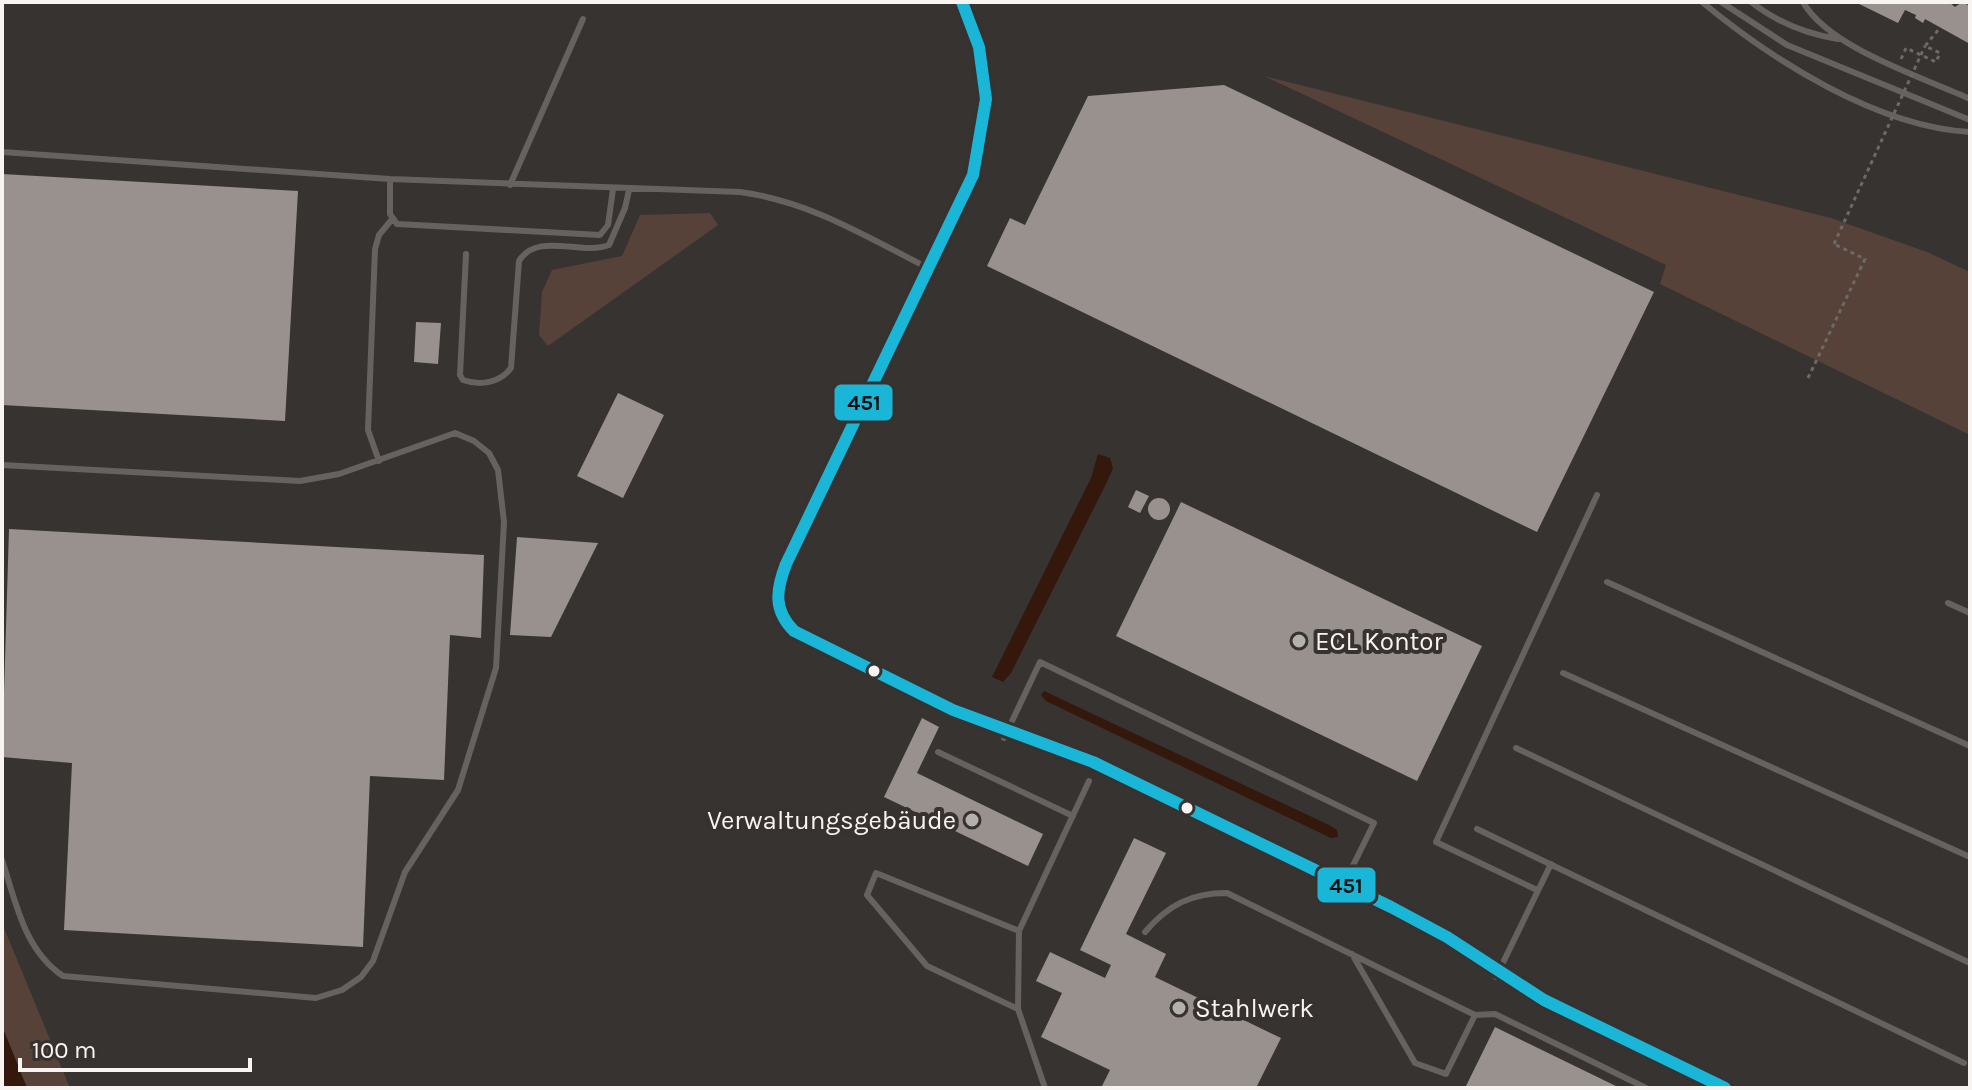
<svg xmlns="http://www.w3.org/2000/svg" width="1972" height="1090" font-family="Karla,sans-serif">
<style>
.green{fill:#57423a}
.water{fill:#34180c}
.building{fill:#99918d}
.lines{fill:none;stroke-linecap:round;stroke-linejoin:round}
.path{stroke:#6d6968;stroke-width:3;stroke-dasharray:4 4;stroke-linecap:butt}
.lane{stroke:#676260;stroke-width:6}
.street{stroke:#676260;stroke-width:12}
.path-bridge{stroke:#6d6968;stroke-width:3;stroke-dasharray:4 4;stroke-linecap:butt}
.bus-1-casing{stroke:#373230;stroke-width:18}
.bus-1{stroke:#1ab6d8;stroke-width:12}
.poi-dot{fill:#b3b0ae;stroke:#373230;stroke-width:3}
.bus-dot{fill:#f7f4f2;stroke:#373230;stroke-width:3}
.labels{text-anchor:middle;stroke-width:8;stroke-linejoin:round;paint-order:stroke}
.poi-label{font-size:26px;fill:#f7f4f2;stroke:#373230;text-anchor:start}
.line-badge{stroke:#373230;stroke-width:3}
.pale-badge-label{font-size:22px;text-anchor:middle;font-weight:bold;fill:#111}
</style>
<rect width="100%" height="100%" fill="#363331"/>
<!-- green -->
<path class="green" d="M1264 76 1831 218 1927 252 1970 272V435L1660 284 1666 265Z
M710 213 718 225 548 346 539 335 542 292 552 270 622 256 640 215Z
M2 923 70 1088H27L2 1026Z"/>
<!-- water -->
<path class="water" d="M1098 454 1110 458 1113 468 1106 484 1011 673 1003 682 992 677 1091 478Z
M1044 691 1329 825 1337 830 1338 837 1331 838 1046 701 1041 695Z
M2 1026 27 1088H2Z"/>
<!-- building -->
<path class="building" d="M1855 2H1949L1955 7 1962 2 1970 6V44L1925 19 1923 23 1915 18 1916 15 1905 10 1898 23Z
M1224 85 1654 292 1537 532 987 266 1010 218 1025 225 1088 96Z
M2 174 298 191 285 421 2 405Z
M416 322 441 323 438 364 414 362Z
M618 393 664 415 623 498 577 476Z
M1136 490 1149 496 1140 513 1128 507Z
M1148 509a11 11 0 1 1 22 0a11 11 0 1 1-22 0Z
M1181 502 1482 646 1417 781 1116 636Z
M9 529 484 555 481 638 450 635 444 780 370 776 363 947 64 930 72 763 2 757Z
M517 537 598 543 551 637 510 635Z
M922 718 939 727 917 773 1043 834 1028 866 884 797Z
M1134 838 1166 853 1126 934 1166 954 1155 977 1281 1038 1256 1088H1101L1110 1070 1041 1037 1062 993 1036 981 1050 952 1105 978 1111 965 1080 950Z
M1495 1027 1620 1088H1465Z"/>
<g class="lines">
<!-- path -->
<path class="path" d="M1901 59 1906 48 1936 62 1940 53 1925 46 1939 29
M1808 378 1865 259 1834 244"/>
<!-- lane -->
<path class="lane" d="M1702 2C1772 60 1877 127 1970 132
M1721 2 1787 45 1970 120
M1751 2C1778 23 1805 34 1838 39
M1803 2C1829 48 1922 77 1970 99
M2 152 390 179 740 192C809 201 867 237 928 268
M390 179V214L397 224 600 235 608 225 613 189
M510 185 583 19
M466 254 460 375 463 380C480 386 500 383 511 368L519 261C537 231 582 256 609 245L625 208 629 190
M843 402 858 409
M379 461 368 430 375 249 379 235 393 218
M2 465 300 481 339 474 455 433 474 441 489 453 498 470 504 522 496 668 458 790 405 872 373 961 361 977 342 990 316 998 63 976C24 950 16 902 2 860
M1607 582 1970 746
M1948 603 1970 613
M1563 673 1970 857
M1004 738 1040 662 1374 823 1336 900
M1516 748 1970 963
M938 752 1073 816
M1477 829 1964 1063
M1537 890 1436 842 1597 495
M1145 932C1168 905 1191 893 1227 893L1475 1015 1495 1014 1646 1088
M1352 954 1415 1063 1446 1074 1475 1015
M1496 977 1551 864
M1018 1009 927 966 867 895 876 873 1019 931
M1045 1088 1018 1009 1019 931 1089 781"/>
<!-- street -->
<path class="street" d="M962 2 979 47 986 99 973 175 790 554C778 582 766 609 794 631L953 710 1093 762 1391 907 1447 937 1544 1000 1725 1088"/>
<!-- path-bridge -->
<path class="path-bridge" d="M1834 244 1925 46"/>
<defs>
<path id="bus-1" d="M962 2 979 47 986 99 973 175 786 564C776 590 773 610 794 631L953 710 1093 762 1391 907 1447 937 1544 1000 1725 1088"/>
</defs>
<!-- bus-1 casing -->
<use href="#bus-1" class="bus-1-casing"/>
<!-- bus-1 -->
<use href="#bus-1" class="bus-1"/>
</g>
<!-- markers -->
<g class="poi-dot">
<circle cx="1299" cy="641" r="8"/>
<circle cx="972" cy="820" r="8"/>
<circle cx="1179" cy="1008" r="8"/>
</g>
<g class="bus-dot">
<circle cx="874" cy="671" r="7"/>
<circle cx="1187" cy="808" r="7"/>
</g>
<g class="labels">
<!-- poi labels -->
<g class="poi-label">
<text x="1315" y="650">ECL Kontor</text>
<text x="956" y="829" text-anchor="end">Verwaltungsgebäude</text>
<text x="1195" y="1017">Stahlwerk</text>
</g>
</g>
<g class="line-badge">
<rect x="833" y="383" width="61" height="39" rx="8" fill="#1ab6d8"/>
<rect x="1316" y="866" width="61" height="38" rx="8" fill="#1ab6d8"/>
</g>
<g class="pale-badge-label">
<text x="864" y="410">451</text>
<text x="1346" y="893">451</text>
</g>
<!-- border -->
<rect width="1972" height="1090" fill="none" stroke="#f7f4f2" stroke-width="8"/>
<!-- scale -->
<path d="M20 1058v12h230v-12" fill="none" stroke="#f7f4f2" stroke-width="4"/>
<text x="32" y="1058" font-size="24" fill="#f7f4f2" stroke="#373230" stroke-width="6" paint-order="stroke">100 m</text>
</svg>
